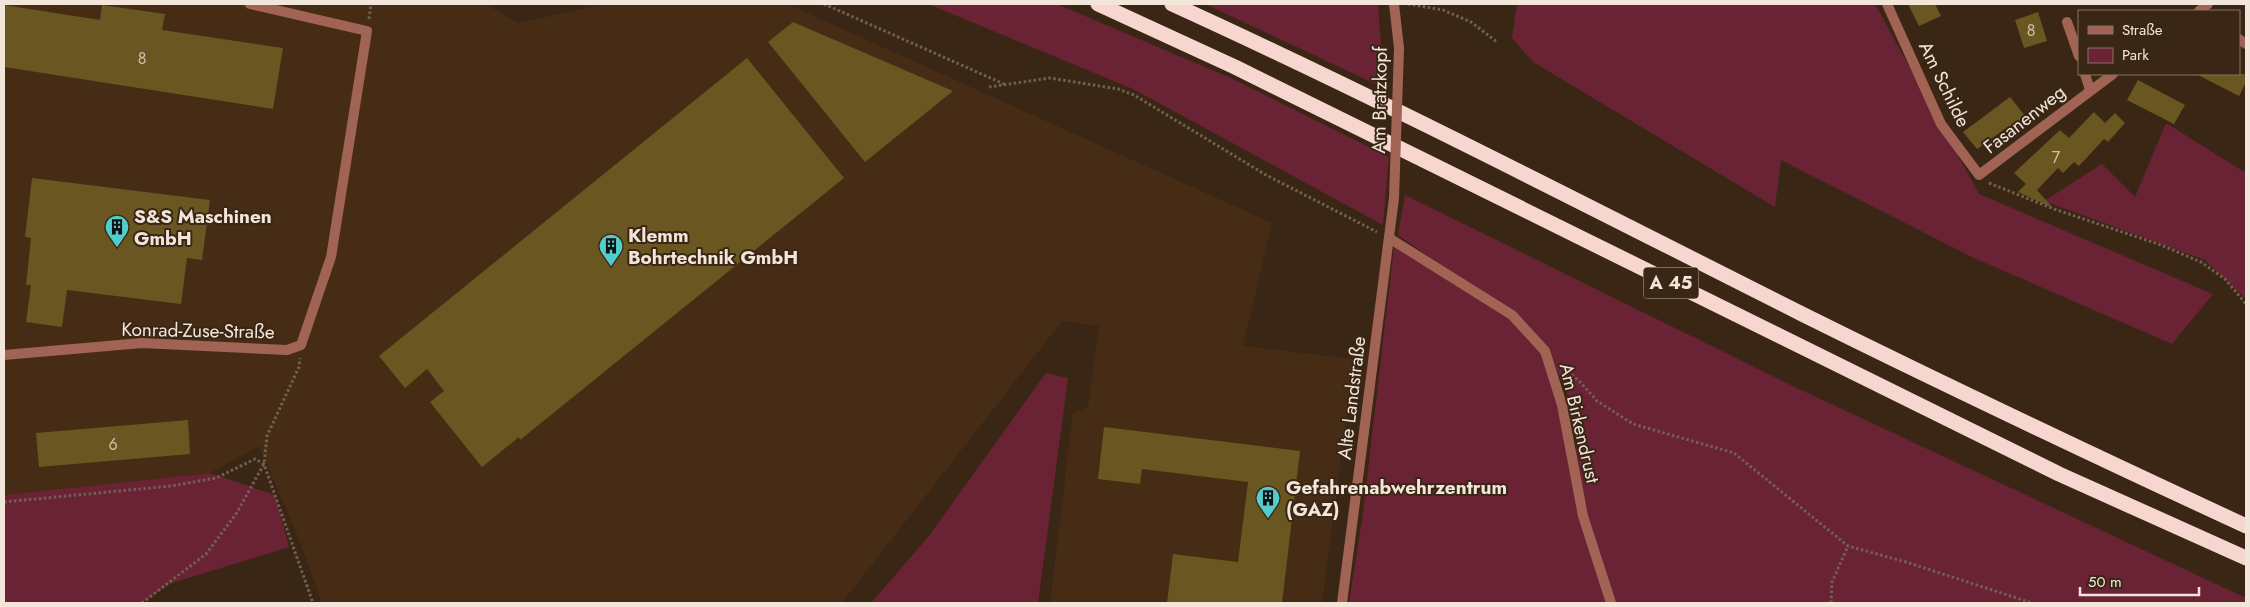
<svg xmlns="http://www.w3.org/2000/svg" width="2250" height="607" font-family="Jost,sans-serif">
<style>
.built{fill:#462c15}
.green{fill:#6a2235}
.building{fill:#6a5620}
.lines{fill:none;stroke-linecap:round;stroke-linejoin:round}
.path{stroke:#726050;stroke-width:3;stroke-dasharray:2.5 2.5;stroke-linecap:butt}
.minor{stroke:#a16353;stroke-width:10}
.tertiary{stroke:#a16353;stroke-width:10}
.motorway{stroke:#f6d6ce;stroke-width:15}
.tertiary-bridge{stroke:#a16353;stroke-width:10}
.labels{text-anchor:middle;stroke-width:4;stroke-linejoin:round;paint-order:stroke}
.number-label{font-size:16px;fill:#d0c1ac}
.shield{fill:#3a2614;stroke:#bbac9f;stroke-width:1}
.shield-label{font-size:18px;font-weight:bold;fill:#f2e5da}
.street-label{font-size:19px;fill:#f2e5da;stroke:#3a2614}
.poi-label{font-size:19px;font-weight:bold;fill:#f2e5da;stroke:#3a2614;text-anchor:start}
</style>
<rect width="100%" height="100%" fill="#3a2614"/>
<!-- built -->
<path class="built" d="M4 4H485L519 23 604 4H787L1272 223 1243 346 1354 359 1322 603H1050L1073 413 1088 407 1099 326 1062 321 842 603H322L297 534 259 446 210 473 4 495Z"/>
<!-- green -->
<path class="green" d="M928 4H1057L1233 79 1389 157 1383 225 1133 89Z
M1205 4H1378L1384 88Z
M1517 4H1875L1979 194 2213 294 2172 344 1974 258 1781 160 1775 207 1533 62 1512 38Z
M2166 123 2246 173V299L2205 260 2044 201 2102 164 2135 197Z
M1405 195 1797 388 2246 598V603H1349L1363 513 1394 247 1510 319 1542 354 1573 450 1578 448 1569 398 1548 351 1514 312 1463 281 1398 235Z
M1046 373 1068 378 1038 603H871L928 537Z
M210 473 275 495 289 547 169 584 142 603H4V495Z"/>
<!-- building -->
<path class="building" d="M1908 4H1935L1941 16 1919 26Z
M4 5 100 20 102 5 165 14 162 30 283 48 273 109 4 67Z
M2038 12 2047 41 2024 48 2015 20Z
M793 22 953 91 865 162 768 42Z
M747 58 844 178 520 440 519 437 482 467 430 402 444 391 427 369 405 388 379 356Z
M2196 74H2246V82L2239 96Z
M2138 80 2185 105 2174 124 2127 100Z
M2010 97 2026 117 2011 128 2009 126 1977 149 1963 132Z
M2094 112 2105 123 2115 113 2125 123 2108 142 2104 139 2079 166 2074 162 2063 173 2058 168 2037 190 2053 208 2018 192 2026 184 2014 173 2060 130 2069 138Z
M32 178 210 200 202 260 187 258 181 304 67 290 62 327 26 322 31 285H26L31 238 25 237Z
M188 420 190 454 39 467 36 433Z
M1104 427 1300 451 1282 603H1167L1173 554 1238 562 1248 482 1142 469 1140 484 1098 479Z"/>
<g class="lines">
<!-- path -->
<path class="path" d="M824 4 1004 84
M1408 4 1443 10 1471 22 1497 42
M369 19 371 4
M989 87 1050 78 1118 89 1134 95 1266 175 1377 232
M1989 183 2054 209 2161 245 2201 262 2225 279 2246 304
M1564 368 1581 383 1597 401 1633 424 1734 453 1848 546 1906 562 2032 603
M4 502 171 486 216 478 255 459 264 464 313 603
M142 603 206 554 236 514 264 464 267 436 299 367 300 358
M1831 603 1832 582 1848 546"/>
<!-- minor -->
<path class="minor" d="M1887 4 1941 124 1979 175 2113 74
M2199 11 2208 4
M2067 22 2079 56
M2239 39 2246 44
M2085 74 2090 90
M1389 238 1512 315 1545 351 1562 405 1583 516 1611 603
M4 355 142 343 287 350 301 345 331 257 367 31 250 4"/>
<!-- tertiary -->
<path class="tertiary" d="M1394 4 1399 48
M1342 603 1394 198"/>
<!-- motorway -->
<path class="motorway" d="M1098 4 1235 67 2059 474 2246 558
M1172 4C1385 101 1593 209 1802 314 1949 387 2097 457 2246 526"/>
<!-- tertiary-bridge -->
<path class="tertiary-bridge" d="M1394 198 1399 48"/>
</g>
<!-- icons -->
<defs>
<symbol id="building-pin" viewBox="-11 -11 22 30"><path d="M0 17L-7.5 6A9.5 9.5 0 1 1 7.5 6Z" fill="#52cdcd" stroke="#3a2614"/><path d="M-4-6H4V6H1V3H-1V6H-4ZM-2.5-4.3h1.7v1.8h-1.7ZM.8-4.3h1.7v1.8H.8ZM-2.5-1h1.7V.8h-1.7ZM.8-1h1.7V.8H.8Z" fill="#111"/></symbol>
</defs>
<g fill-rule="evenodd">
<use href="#building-pin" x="103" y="213" width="28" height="38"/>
<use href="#building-pin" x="597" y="232" width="28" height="38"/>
<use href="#building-pin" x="1254" y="484" width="28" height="38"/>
</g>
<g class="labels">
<!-- number labels -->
<g class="number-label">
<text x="2031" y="36">8</text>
<text x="142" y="64">8</text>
<text x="2056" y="163">7</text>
<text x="113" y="450">6</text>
</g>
<!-- shield labels -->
<rect class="shield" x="1643.5" y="267.5" width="55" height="31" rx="4"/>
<g class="shield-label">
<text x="1671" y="289">A 45</text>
</g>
<!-- street labels -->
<g class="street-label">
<text transform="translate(1945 84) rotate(64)" y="7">Am Schilde</text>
<text transform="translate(1379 100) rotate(-89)" y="7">Am Bratzkopf</text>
<text transform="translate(2024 119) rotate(-38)" y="7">Fasanenweg</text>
<text transform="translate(198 330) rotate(1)" y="7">Konrad-Zuse-Straße</text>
<text transform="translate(1351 398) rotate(-83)" y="7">Alte Landstraße</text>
<text transform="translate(1580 423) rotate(77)" y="7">Am Birkendrust</text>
</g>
<!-- poi labels -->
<g class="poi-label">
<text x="134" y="223">S&amp;S Maschinen<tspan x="134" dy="22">GmbH</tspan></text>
<text x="628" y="242">Klemm<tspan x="628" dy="22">Bohrtechnik GmbH</tspan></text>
<text x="1286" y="494">Gefahrenabwehrzentrum<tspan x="1286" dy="22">(GAZ)</tspan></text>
</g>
</g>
<!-- border -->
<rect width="2250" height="607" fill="none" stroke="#f2e5da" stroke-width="10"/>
<!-- legend -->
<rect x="2078" y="10" width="162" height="65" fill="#3a2614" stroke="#847263"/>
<rect x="2088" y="26" width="25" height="8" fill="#a16353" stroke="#847263"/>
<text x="2122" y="35" font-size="15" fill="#f2e5da">Straße</text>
<rect x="2088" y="48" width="25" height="15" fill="#6a2235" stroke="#847263"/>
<text x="2122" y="60" font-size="15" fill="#f2e5da">Park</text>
<!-- scale -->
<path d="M2080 587v8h119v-8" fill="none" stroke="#f2e5da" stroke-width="2.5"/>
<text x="2088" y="587" font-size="15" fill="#f2e5da" stroke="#3a2614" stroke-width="4" paint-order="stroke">50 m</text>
</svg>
